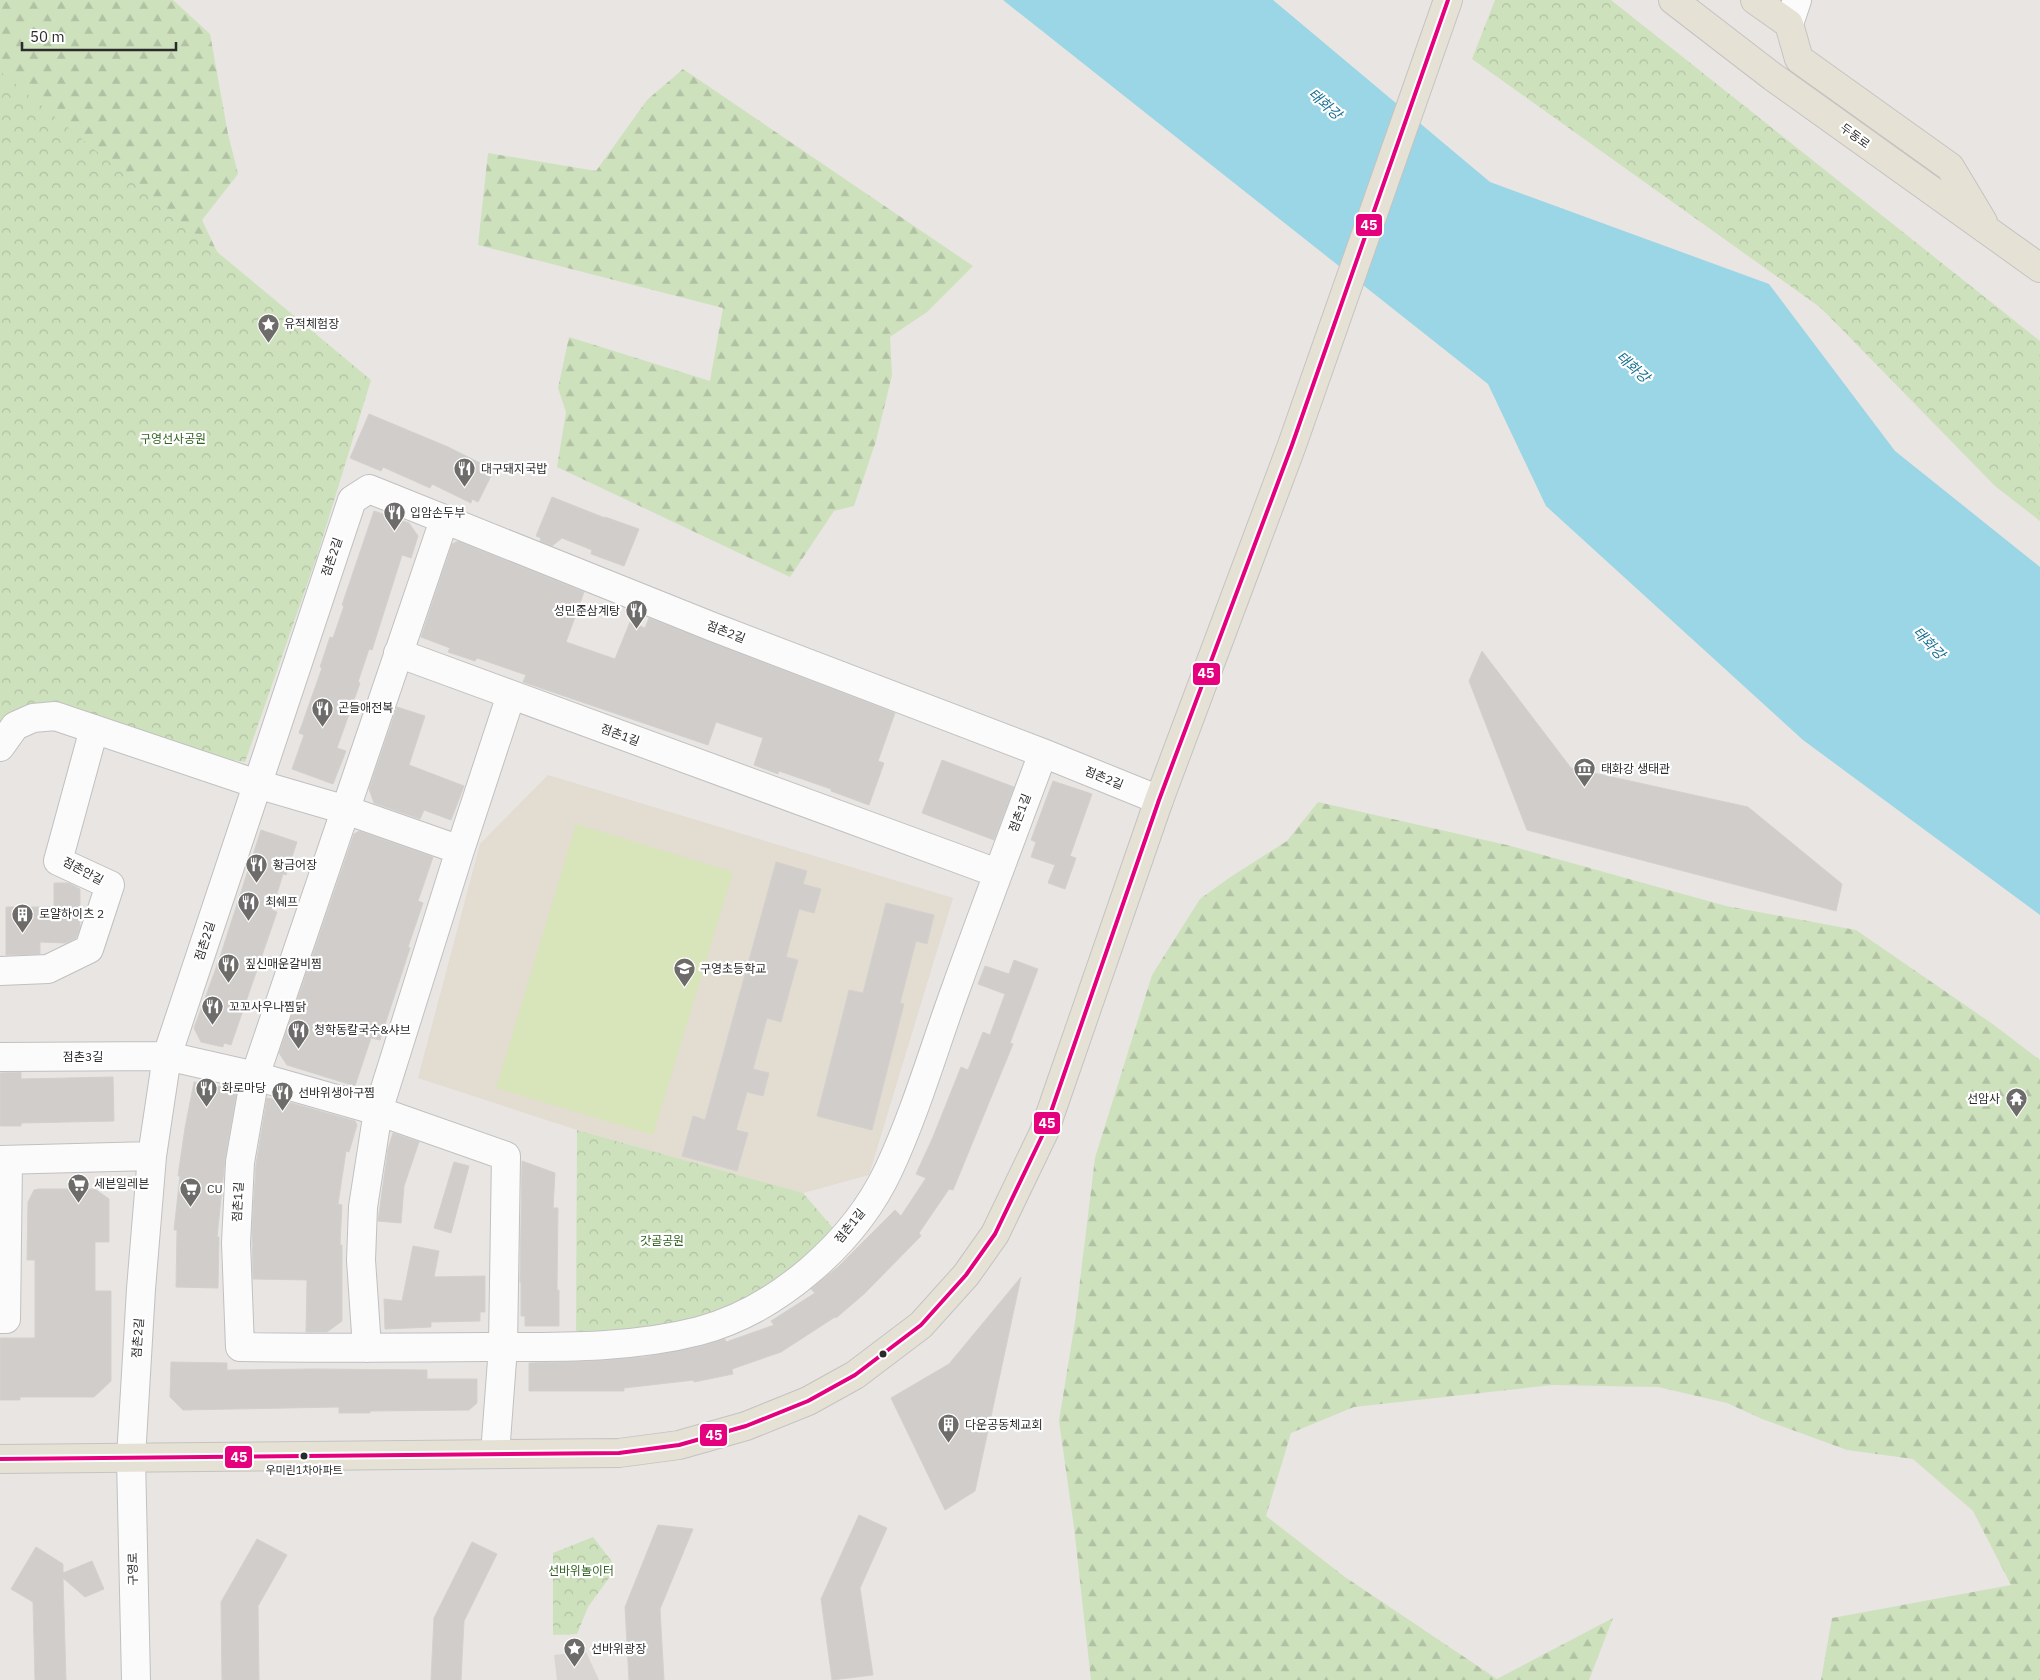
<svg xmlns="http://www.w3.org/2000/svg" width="2040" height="1680" font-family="'IBM Plex Sans','Noto Sans KR',sans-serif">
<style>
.education{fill:#e2dcd1}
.forest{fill:url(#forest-firs)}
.park{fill:url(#park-crowns)}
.pitch{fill:#d8e5bb}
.plaza{fill:#d8d5d2}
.water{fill:#9ad6e5}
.building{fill:#d0cdcb;stroke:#d3d1ce}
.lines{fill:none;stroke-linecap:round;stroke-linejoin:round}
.minor-casing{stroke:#c1c0c0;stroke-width:30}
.major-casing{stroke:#c5c3c2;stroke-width:30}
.minor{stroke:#fcfbfb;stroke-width:28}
.major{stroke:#e5e1d5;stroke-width:28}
.bus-1-casing{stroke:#fff;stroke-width:8}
.bus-1{stroke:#e5007d;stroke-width:4}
.bus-dot{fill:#2b2b2b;stroke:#fff;stroke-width:2}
.labels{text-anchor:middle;stroke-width:4.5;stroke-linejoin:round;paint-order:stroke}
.bus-label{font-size:11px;fill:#2b2b2b;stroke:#fff}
.street-label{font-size:12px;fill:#2b2b2b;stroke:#fff}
.poi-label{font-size:12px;fill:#2b2b2b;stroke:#fff;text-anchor:start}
.park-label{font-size:12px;fill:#326320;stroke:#fff}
.water-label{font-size:14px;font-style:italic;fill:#176f93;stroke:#fff}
.line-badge{stroke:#fff;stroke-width:2}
.badge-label{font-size:14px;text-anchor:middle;font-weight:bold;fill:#fff}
</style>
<defs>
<pattern id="forest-firs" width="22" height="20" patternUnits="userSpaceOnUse" patternTransform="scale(1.25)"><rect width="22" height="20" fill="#cee1bd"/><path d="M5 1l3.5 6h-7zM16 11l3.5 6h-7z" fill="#b1c1a3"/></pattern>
<pattern id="park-crowns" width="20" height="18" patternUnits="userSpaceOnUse" patternTransform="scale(1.25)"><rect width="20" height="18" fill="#cee1bd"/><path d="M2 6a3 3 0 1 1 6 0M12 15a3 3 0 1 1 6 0" fill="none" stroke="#b1c1a3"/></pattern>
</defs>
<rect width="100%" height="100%" fill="#e8e5e2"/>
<!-- education -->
<path class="education" d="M548 775 953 898 869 1175 803 1193 577 1130 418 1078 480 844Z"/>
<!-- forest -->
<path class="forest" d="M0 0H173L210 34 228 134 238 174 202 220 246 313 0 430Z
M683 69 973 266 927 312 890 337 892 375 876 441 854 506 834 511 790 577 557 467 566 412 558 388 569 337 710 381 723 308 478 245 488 153 596 171 647 100Z
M1318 802 1511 846 1726 906 1856 930 1994 1025 2040 1060V1680H1821L1832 1618 2011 1585 1973 1511 1913 1459 1847 1450 1762 1419 1727 1403 1658 1387 1552 1385 1354 1407 1291 1433 1266 1516 1345 1577 1497 1679 1613 1618 1589 1680H1091L1074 1527 1059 1421 1075 1322 1095 1158 1152 975 1200 899 1229 878 1287 841Z"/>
<!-- park -->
<path class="park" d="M1495 0H1611L2040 341V521L1995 486 1821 308 1472 59Z
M0 71 371 380 317 556 245 762 220 758 55 716 0 747Z
M577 1130 803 1193 834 1229 790 1278 723 1312 663 1328 576 1334Z
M593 1537 613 1563 609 1578 588 1607 577 1634 553 1635V1553Z"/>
<!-- pitch -->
<path class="pitch" d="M576 824 733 872 653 1135 496 1088Z"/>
<!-- plaza -->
<path class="plaza" d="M586 1652 599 1680H557L554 1655Z"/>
<!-- water -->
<path class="water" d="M1003 0H1273L1490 182 1769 284 1895 451 2040 567V915L1803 740 1546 506 1488 384Z"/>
<!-- building -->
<path class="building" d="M369 414 448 447 494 470 478 502 472 499 471 503 432 484 430 488 383 467 381 471 350 458Z
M552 497 605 518V517L639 529 624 566 591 554 592 550 562 538 552 546 540 541 541 538 536 536Z
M374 511 409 523 418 536 411 558 402 555 372 650 369 649 358 682 360 683 337 748 346 751 333 784 292 769 304 735 299 733 322 668 320 667 330 637 333 638 344 606 342 605Z
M458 541 584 592 566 642 615 659 630 622 645 628 649 618 895 713 878 761 884 763 869 805 831 791V789L779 771 778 774 754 765 763 738 716 722 708 745 523 682 526 675 477 658 475 661 448 652 450 648 421 637 452 544Z
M1482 651 1571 768 1748 807 1842 884 1836 911 1527 830 1469 681Z
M397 707 425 716 409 765 464 786 451 820 424 810 420 819 374 803 369 789Z
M942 760 1014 787 994 840 922 813Z
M1053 781 1092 794 1070 856 1076 858 1065 889 1048 883 1055 865 1031 857 1036 842 1031 840Z
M261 830 297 842 286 875 283 874 272 910 277 912 231 1045 224 1043 223 1047 201 1042 194 1028 219 960Z
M359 831 433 857 418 901 423 903 408 947 410 948 380 1040 371 1038 355 1086 287 1065 279 1053 354 834Z
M776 862 807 871 803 884 821 889 814 913 799 909 786 957 798 960 781 1022 767 1018 753 1069 769 1073 763 1096 747 1092 736 1130 748 1133 737 1171 682 1156 693 1116 705 1120Z
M54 883H69L80 889V927L76 938 66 943 40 942V954L6 955V907H54Z
M886 903 934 915 927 944 916 941 900 1003 904 1004 872 1130 817 1116 849 990 863 993Z
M1014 960 1038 969 1010 1043 1013 1044 953 1190 949 1189 919 1233 921 1236 864 1294 836 1318 835 1317 781 1352 732 1369 733 1374 694 1382V1380L624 1388V1391H529V1363L593 1361 645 1357 702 1346 725 1339 726 1342 774 1325 771 1321 815 1293 811 1289 838 1267 895 1210 901 1216 926 1178 916 1174 933 1137 961 1067 968 1070 983 1032 990 1035 1005 994 978 984 985 966 1009 974Z
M21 1072V1079L113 1077 114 1121 21 1123V1126H0V1073Z
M194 1082 237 1090 225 1159 217 1237H219L218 1288 176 1287 177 1230H174L180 1176H178L185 1128Z
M267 1098 288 1102 355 1121 357 1125 349 1152 346 1151 338 1204 342 1205 340 1245H342V1321L327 1332H306L307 1280 253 1279 252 1230 256 1164Z
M393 1133 419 1142 404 1186 401 1223 378 1221 388 1149Z
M522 1161 555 1173 553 1208H558L557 1290H559V1326H525V1316H521V1282H520Z
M454 1162 469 1166 451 1233 434 1228Z
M39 1189H95L109 1199V1242H95V1291H111V1381L94 1397H20V1400H0V1338H35V1260H27L28 1202 34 1190Z
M413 1246 439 1251 434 1277 485 1276V1312H480V1321L431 1322V1327L385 1329 384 1299 402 1301Z
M1021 1277 975 1491 945 1510 891 1398 949 1364Z
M171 1362 227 1363V1370L313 1369 427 1370V1379H477V1403L469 1410 370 1411V1413H339V1407L183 1410 170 1397Z
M859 1515 887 1528 860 1588 873 1675 832 1680 821 1599Z
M658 1525 693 1529 660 1609 664 1680H629L625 1607Z
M257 1539 287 1555 258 1606 259 1680H222L221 1602Z
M472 1542 497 1554 464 1621 461 1680H431L434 1618Z
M36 1547 63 1564V1573L92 1561 104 1589 85 1597 63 1578 66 1680H35L33 1602 11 1589Z"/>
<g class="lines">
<defs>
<path id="minor" d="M1789 24 1797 0
M444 520 255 1076 240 1162 236 1243 240 1347C321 1348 403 1348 485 1347 557 1347 629 1349 699 1331 778 1310 855 1242 889 1169 916 1111 934 1048 956 988 984 910 1014 831 1043 753
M398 653 997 873
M0 747 15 726 33 718 55 716 257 784 346 810 460 850 378 1111 506 1156 503 1347 495 1454
M460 850 511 695
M0 971 48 969 89 949 110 885 58 861 94 729
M0 1057 167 1056 255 1076 378 1111 363 1207 361 1260 367 1348
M0 1160 152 1156
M0 1319H6L8 1160
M136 1680 131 1458 141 1289 152 1156 167 1056 352 500 369 489 713 627 1043 753 1159 800"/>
<path id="major" d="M1673 0 1773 77 2040 268
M1755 0 1789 24 1799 59 1950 167 1983 222
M0 1459 619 1453 679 1445 746 1426 808 1401 855 1375 921 1325 966 1275 995 1234 1044 1132 1159 800 1292 445 1448 0"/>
</defs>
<!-- minor casing -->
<use href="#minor" class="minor-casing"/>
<!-- major casing -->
<use href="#major" class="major-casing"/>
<!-- minor -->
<use href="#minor" class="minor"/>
<!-- major -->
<use href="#major" class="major"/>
<defs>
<path id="bus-1" d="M0 1459 619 1453 679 1445 746 1426 808 1401 855 1375 921 1325 966 1275 995 1234 1044 1132 1159 800 1292 445 1448 0"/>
</defs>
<!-- bus-1 casing -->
<use href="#bus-1" class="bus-1-casing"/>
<!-- bus-1 -->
<use href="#bus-1" class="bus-1"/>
</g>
<!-- icons -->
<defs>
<symbol id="sight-pin" viewBox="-11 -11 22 30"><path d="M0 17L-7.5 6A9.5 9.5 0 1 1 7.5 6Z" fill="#6d6c6b" stroke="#fff"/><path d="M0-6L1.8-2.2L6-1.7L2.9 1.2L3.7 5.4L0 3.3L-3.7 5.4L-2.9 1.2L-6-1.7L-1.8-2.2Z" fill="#fff"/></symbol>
<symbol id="restaurant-pin" viewBox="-11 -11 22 30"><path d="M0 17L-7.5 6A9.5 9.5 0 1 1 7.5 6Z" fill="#6d6c6b" stroke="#fff"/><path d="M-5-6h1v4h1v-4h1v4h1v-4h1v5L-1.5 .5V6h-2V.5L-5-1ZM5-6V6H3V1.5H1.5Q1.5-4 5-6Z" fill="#fff"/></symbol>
<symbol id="museum-pin" viewBox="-11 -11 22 30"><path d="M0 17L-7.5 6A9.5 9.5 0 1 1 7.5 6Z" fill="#6d6c6b" stroke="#fff"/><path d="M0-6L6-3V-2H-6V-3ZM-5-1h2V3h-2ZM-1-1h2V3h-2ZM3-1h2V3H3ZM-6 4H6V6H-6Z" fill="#fff"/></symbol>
<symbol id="building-pin" viewBox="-11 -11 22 30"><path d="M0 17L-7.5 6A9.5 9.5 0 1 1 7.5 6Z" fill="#6d6c6b" stroke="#fff"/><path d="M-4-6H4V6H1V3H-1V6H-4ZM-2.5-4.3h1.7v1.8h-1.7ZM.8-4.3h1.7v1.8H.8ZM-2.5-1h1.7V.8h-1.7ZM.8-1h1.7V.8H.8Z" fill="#fff"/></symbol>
<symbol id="school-pin" viewBox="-11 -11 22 30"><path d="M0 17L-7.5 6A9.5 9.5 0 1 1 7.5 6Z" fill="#6d6c6b" stroke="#fff"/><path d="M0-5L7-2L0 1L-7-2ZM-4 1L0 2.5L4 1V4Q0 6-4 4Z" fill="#fff"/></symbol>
<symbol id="temple-pin" viewBox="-11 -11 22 30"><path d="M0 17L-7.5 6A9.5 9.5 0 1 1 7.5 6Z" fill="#6d6c6b" stroke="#fff"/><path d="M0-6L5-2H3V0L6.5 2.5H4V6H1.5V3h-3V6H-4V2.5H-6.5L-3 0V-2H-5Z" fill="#fff"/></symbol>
<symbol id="supermarket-pin" viewBox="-11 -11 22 30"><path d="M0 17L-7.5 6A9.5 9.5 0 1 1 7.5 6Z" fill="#6d6c6b" stroke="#fff"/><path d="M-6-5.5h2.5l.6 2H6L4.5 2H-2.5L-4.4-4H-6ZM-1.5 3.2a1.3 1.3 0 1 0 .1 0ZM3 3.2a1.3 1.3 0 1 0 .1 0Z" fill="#fff"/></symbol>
</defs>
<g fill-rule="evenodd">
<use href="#sight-pin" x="256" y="312" width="25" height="34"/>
<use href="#restaurant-pin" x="452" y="456" width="25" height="34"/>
<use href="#restaurant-pin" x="382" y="500" width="25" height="34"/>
<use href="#restaurant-pin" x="624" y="598" width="25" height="34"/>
<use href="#restaurant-pin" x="310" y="696" width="25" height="34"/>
<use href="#museum-pin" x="1572" y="756" width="25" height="34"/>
<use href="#restaurant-pin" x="244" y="852" width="25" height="34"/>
<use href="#restaurant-pin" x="236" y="890" width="25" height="34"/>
<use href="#building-pin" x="10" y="902" width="25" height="34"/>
<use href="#restaurant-pin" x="216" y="952" width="25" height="34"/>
<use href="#school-pin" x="672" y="956" width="25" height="34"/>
<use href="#restaurant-pin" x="200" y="994" width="25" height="34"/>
<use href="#restaurant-pin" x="286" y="1018" width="25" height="34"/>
<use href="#restaurant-pin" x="194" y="1076" width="25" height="34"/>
<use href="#restaurant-pin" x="270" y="1080" width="25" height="34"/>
<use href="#temple-pin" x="2004" y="1086" width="25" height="34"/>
<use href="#supermarket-pin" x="66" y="1172" width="25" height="34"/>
<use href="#supermarket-pin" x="178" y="1176" width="25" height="34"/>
<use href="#building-pin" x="936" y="1412" width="25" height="34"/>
<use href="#sight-pin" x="562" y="1636" width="25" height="34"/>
</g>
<!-- markers -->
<g class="bus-dot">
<circle cx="883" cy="1354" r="4.5"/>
<circle cx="304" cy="1456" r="4.5"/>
</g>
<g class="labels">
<!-- bus labels -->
<g class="bus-label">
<text x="304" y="1474">우미린1차아파트</text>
</g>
<!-- street labels -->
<g class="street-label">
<text transform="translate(1855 136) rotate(36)" y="4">두동로</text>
<text transform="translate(332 557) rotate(-71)" y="4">점촌2길</text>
<text transform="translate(726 632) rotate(21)" y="4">점촌2길</text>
<text transform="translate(620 735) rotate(20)" y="4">점촌1길</text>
<text transform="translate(1104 778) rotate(22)" y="4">점촌2길</text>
<text transform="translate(1020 813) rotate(-69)" y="4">점촌1길</text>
<text transform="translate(83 871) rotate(28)" y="4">점촌안길</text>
<text transform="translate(205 941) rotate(-72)" y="4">점촌2길</text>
<text x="83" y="1061">점촌3길</text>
<text transform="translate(238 1202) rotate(-87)" y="4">점촌1길</text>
<text transform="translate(850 1226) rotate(-51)" y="4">점촌1길</text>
<text transform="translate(138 1338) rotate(-86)" y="4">점촌2길</text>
<text transform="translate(133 1569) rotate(-91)" y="4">구영로</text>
</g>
<!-- poi labels -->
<g class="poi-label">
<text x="284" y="328">유적체험장</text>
<text x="481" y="473">대구돼지국밥</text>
<text x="410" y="517">입암손두부</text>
<text x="620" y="615" text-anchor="end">성민준삼계탕</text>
<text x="338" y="712">곤들애전복</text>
<text x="1601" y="773">태화강 생태관</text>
<text x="273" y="869">황금어장</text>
<text x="265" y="906">최쉐프</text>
<text x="39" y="918">로얄하이츠 2</text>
<text x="245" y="968">짚신매운갈비찜</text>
<text x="700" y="973">구영초등학교</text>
<text x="229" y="1011">꼬꼬사우나찜닭</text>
<text x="314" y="1034">청학동칼국수&amp;샤브</text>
<text x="222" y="1092">화로마당</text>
<text x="298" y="1097">선바위생아구찜</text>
<text x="2000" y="1103" text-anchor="end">선암사</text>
<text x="94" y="1188">세븐일레븐</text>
<text x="207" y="1193">CU</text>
<text x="965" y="1429">다운공동체교회</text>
<text x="591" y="1653">선바위광장</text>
</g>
<!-- park labels -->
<g class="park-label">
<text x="173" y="443">구영선사공원</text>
<text x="662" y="1245">갓골공원</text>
<text x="581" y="1575">선바위놀이터</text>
</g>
<!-- water labels -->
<g class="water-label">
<text transform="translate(1325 104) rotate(41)" y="5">태화강</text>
<text transform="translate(1633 367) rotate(41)" y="5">태화강</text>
<text transform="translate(1929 643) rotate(46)" y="5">태화강</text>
</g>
</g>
<g class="line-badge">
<rect x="1355" y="213" width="28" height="24" rx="5" fill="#e5007d"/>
<rect x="1192" y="662" width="29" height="24" rx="5" fill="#e5007d"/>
<rect x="1033" y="1111" width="28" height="24" rx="5" fill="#e5007d"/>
<rect x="699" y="1423" width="29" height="24" rx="5" fill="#e5007d"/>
<rect x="224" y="1445" width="29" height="24" rx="5" fill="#e5007d"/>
</g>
<g class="badge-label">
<text x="1369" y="230">45</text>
<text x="1206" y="678">45</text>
<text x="1047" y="1128">45</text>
<text x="714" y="1440">45</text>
<text x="239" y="1462">45</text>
</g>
<!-- scale -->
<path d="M22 42v8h154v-8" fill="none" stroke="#2b2b2b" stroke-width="2.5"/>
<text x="30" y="42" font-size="15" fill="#2b2b2b" stroke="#ffffff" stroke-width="4" paint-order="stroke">50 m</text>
</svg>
